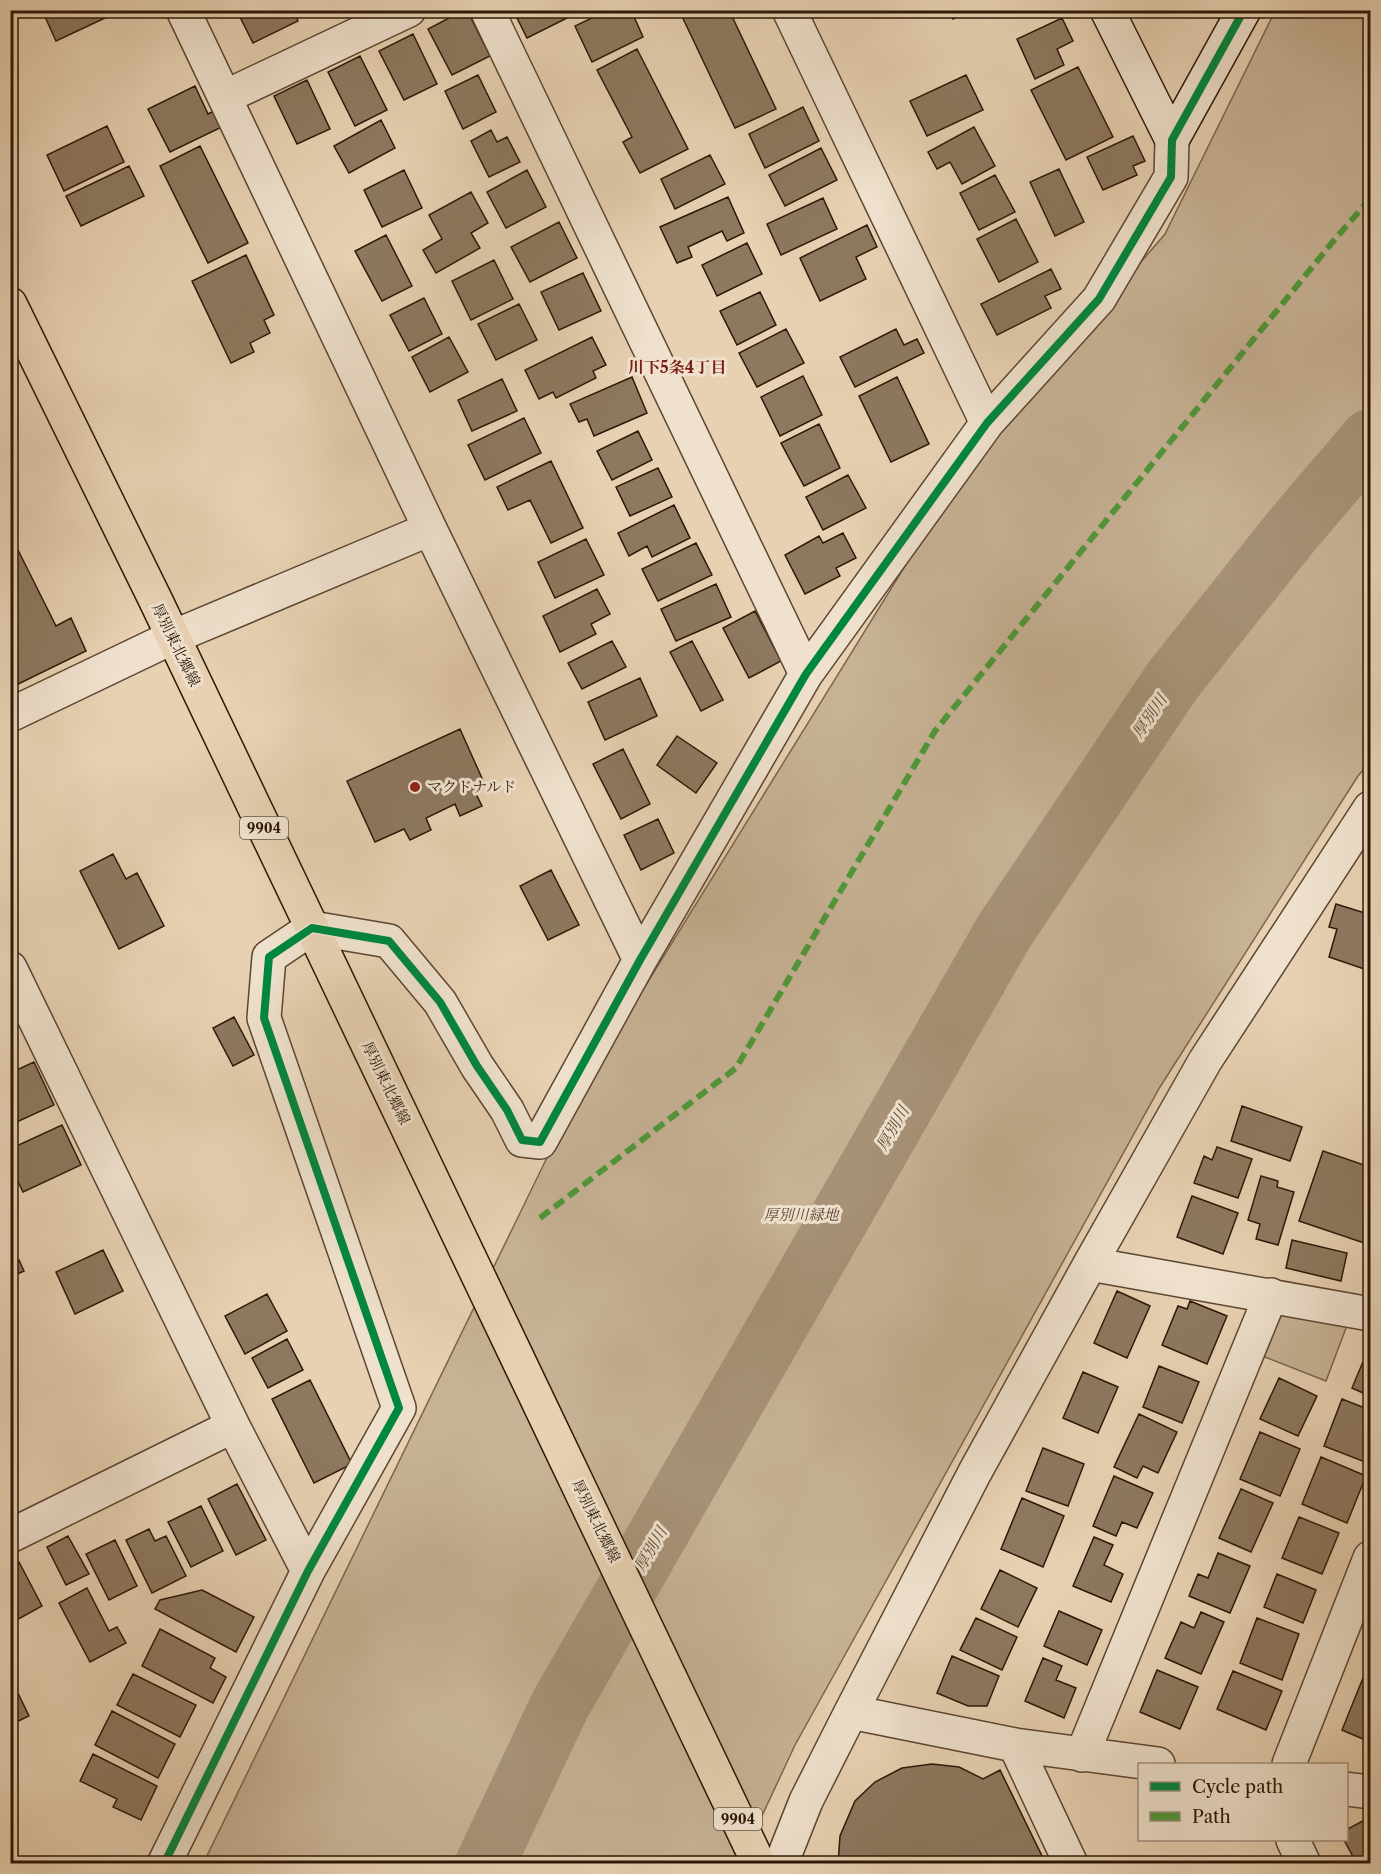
<svg xmlns="http://www.w3.org/2000/svg" width="1381" height="1874" font-family="'Libre Caslon Text','Noto Serif JP',serif">
<style>
.green{fill:#c7b295;stroke:#7a654e;stroke-width:1.5}
.lines{fill:none;stroke-linecap:round;stroke-linejoin:round}
.river{stroke:#a79278;stroke-width:60}
.building{fill:#8d7860;stroke:#2c1807;stroke-width:1.5}
.street-casing{stroke:#5b4632;stroke-width:36}
.secondary-casing{stroke:#2c1807;stroke-width:36}
.primary-casing{stroke:#2c1807;stroke-width:36}
.street{stroke:#efe1cd;stroke-width:33}
.secondary{stroke:#efe1cd;stroke-width:33}
.primary{stroke:#e7d1b2;stroke-width:33}
.quiet{stroke:#4f993a;stroke-width:6;stroke-dasharray:12 6;stroke-linecap:butt}
.cycleway-casing{stroke:#efe1cd;stroke-width:11}
.cycleway{stroke:#00873e;stroke-width:8}
.poi-dot{fill:#8f2418;stroke:#efe1cd;stroke-width:2}
.labels{text-anchor:middle;stroke-width:6;stroke-linejoin:round;paint-order:stroke}
.shield{fill:#efe1cd;stroke:#665442;stroke-width:1.5}
.shield-label{font-size:14px;font-weight:bold;fill:#2c1807}
.street-label{font-size:15px;fill:#2c1807;stroke:#efe1cd}
.poi-label{font-size:15px;fill:#2c1807;stroke:#efe1cd;text-anchor:start}
.park-label{font-size:15px;font-style:italic;fill:#5a4632;stroke:#efe1cd}
.neighbourhood-label{font-size:16px;font-weight:bold;fill:#7a1f14;stroke:#efe1cd}
.water-label{font-size:16px;font-style:italic;fill:#5d4934;stroke:#efe1cd}
</style>
<rect width="100%" height="100%" fill="#e7d1b2"/>
<filter id="stains"><feTurbulence type="fractalNoise" baseFrequency=".00333" numOctaves="4"/><feColorMatrix values="0 0 0 0 .2 0 0 0 0 .09 0 0 0 0 .02 0 0 0 .5 -.17"/></filter>
<radialGradient id="worn" r=".72"><stop offset=".6" stop-color="#630" stop-opacity="0"/><stop offset="1" stop-color="#630" stop-opacity=".3"/></radialGradient>
<!-- green -->
<path class="green" d="M1275 11H1370V762L1358 776 1160 1087 795 1745 740 1863 203 1864 576 1098 970 461 1165 234Z
M1286 1306 1349 1320 1326 1381 1260 1355 1275 1315Z"/>
<g class="lines">
<!-- river -->
<path class="river" d="M485 1864 560 1705 1005 930 1173 680 1294 528 1370 439"/>
</g>
<!-- building -->
<path class="building" d="M42 10H122L56 41Z
M293 10 298 21 253 43 237 11Z
M464 10H467L490 56 452 75 428 29Z
M513 10H569L571 16 527 38Z
M608 10H631L643 37 592 62 575 26Z
M679 10H729L776 109 735 128Z
M949 10H971L953 19Z
M1062 18 1073 41 1057 49 1064 65 1035 79 1017 39Z
M413 34 437 84 404 100 379 51Z
M637 49 688 149 640 173 623 142 632 137 597 70Z
M360 56 387 110 355 126 328 72Z
M1078 67 1113 137 1066 160 1031 90Z
M478 75 496 112 463 129 445 91Z
M966 75 983 110 927 136 910 101Z
M307 80 330 129 297 144 274 96Z
M195 86 208 114 216 110 224 126 170 152 148 109Z
M803 107 819 141 765 168 749 134Z
M381 120 395 148 349 173 334 146Z
M107 126 124 162 64 191 47 155Z
M974 127 995 166 962 184 950 162 937 169 928 152Z
M491 130 497 142 507 137 520 162 489 177 471 141Z
M1133 136 1145 161 1133 166 1137 175 1103 190 1087 157Z
M200 146 248 243 208 263 160 166Z
M821 148 837 180 785 206 769 175Z
M710 155 725 184 675 209 661 179Z
M129 166 144 196 81 226 66 196Z
M1059 169 1084 222 1055 236 1030 182Z
M404 170 422 208 382 227 364 190Z
M527 170 546 207 506 228 487 192Z
M995 175 1015 212 979 230 960 193Z
M471 192 488 223 471 233 480 248 436 273 423 250 442 239 429 215Z
M728 197 744 233 727 241 722 231 688 247 692 257 677 263 660 227Z
M823 198 837 229 781 255 767 224Z
M1016 219 1038 262 999 282 977 239Z
M559 222 577 258 530 282 511 247Z
M867 225 877 247 856 257 866 279 820 301 800 258Z
M386 235 412 286 382 301 355 251Z
M747 243 762 274 717 296 702 265Z
M246 255 274 315 264 320 270 333 250 343 254 352 231 363 192 281Z
M494 260 513 299 471 320 452 281Z
M1051 269 1061 289 1045 296 1051 308 997 335 981 304Z
M583 273 601 311 559 330 541 292Z
M760 292 776 325 737 345 720 311Z
M424 298 442 334 409 351 390 315Z
M519 304 537 340 496 360 478 324Z
M786 329 804 363 757 387 739 353Z
M896 329 904 345 917 339 924 353 855 387 840 357Z
M449 337 468 372 430 392 412 357Z
M592 337 606 365 593 371 596 378 556 398 553 392 539 399 525 370Z
M803 376 822 415 780 436 761 397Z
M632 377 647 413 594 436 587 419 579 422 570 404Z
M897 377 929 444 891 462 859 396Z
M502 379 517 411 472 431 458 400Z
M524 418 541 453 485 480 468 445Z
M819 424 840 468 804 486 781 443Z
M638 431 652 460 612 480 597 451Z
M551 461 583 528 551 543 530 500 508 510 497 487Z
M658 468 672 497 630 516 616 487Z
M848 475 866 508 823 530 806 497Z
M674 505 690 538 652 557 647 546 629 556 618 533Z
M843 533 856 558 836 568 840 576 805 594 785 555 819 536 823 543Z
M10 534 56 626 71 618 86 651 10 688Z
M586 539 604 575 555 598 538 562Z
M696 543 712 575 658 601 642 569Z
M716 584 731 617 676 641 661 609Z
M597 589 610 614 591 624 596 634 560 652 543 616Z
M755 611 781 661 749 678 723 628Z
M612 641 626 667 582 689 568 663Z
M692 641 723 700 701 711 670 652Z
M640 678 657 716 605 740 588 702Z
M460 729 485 785 474 790 482 806 460 816 455 804 426 818 431 830 410 840 404 829 375 842 347 781Z
M677 736 717 763 696 793 657 765Z
M623 749 650 804 621 819 593 764Z
M658 819 674 853 641 870 624 835Z
M113 854 126 879 137 873 164 926 119 949 80 871Z
M551 870 579 925 548 940 520 886Z
M1336 904 1368 914 1365 924 1370 925V971L1329 957 1337 929 1329 927Z
M234 1017 254 1055 233 1066 213 1028Z
M34 1062 54 1105 10 1125V1073Z
M1242 1106 1302 1127 1290 1161 1231 1141Z
M62 1125 81 1165 23 1192 10 1165V1149Z
M1217 1147 1252 1159 1238 1198 1194 1183 1204 1156 1212 1160Z
M1323 1151 1370 1167V1245L1299 1221Z
M1261 1176 1278 1181 1277 1187 1294 1192 1278 1245 1256 1239 1260 1224 1248 1220Z
M1192 1196 1238 1213 1223 1254 1177 1237Z
M1292 1240 1347 1253 1341 1281 1286 1268Z
M103 1250 123 1291 75 1314 56 1272Z
M19 1260 24 1271 10 1277V1264Z
M1117 1291 1150 1306 1127 1358 1094 1343Z
M267 1294 287 1331 245 1354 225 1316Z
M1190 1301 1227 1316 1207 1364 1162 1345 1178 1306 1187 1309Z
M287 1339 303 1370 268 1388 252 1358Z
M1370 1345V1396L1352 1388Z
M1159 1366 1199 1382 1182 1423 1143 1407Z
M1083 1372 1118 1387 1098 1433 1063 1418Z
M1279 1378 1317 1396 1298 1436 1260 1419Z
M310 1380 352 1464 314 1483 272 1399Z
M1342 1399 1370 1410V1464L1324 1446Z
M1139 1414 1177 1432 1158 1473 1143 1466 1137 1478 1114 1467Z
M1260 1432 1300 1449 1280 1496 1240 1479Z
M1043 1448 1084 1464 1068 1506 1026 1491Z
M1321 1457 1366 1476 1347 1523 1302 1504Z
M1114 1476 1153 1493 1137 1528 1122 1522 1116 1536 1093 1526Z
M237 1484 266 1540 236 1555 208 1499Z
M1241 1489 1273 1503 1251 1552 1219 1538Z
M1022 1498 1064 1516 1043 1567 1001 1549Z
M201 1506 223 1551 191 1567 168 1522Z
M1299 1517 1339 1533 1322 1574 1282 1558Z
M149 1529 155 1541 166 1536 186 1576 152 1593 126 1540Z
M68 1536 89 1574 66 1585 47 1547Z
M1094 1537 1113 1545 1104 1565 1123 1574 1111 1602 1073 1586Z
M115 1540 137 1586 109 1600 86 1554Z
M1218 1553 1250 1566 1230 1613 1189 1596 1198 1574 1208 1578Z
M19 1562 42 1606 13 1622 10 1617V1567Z
M1000 1570 1037 1588 1018 1627 981 1609Z
M1277 1574 1316 1590 1303 1623 1264 1607Z
M87 1588 109 1631 117 1627 126 1643 90 1662 59 1603Z
M202 1590 254 1617 236 1652 155 1609 160 1600Z
M1059 1611 1102 1630 1087 1665 1044 1646Z
M1201 1612 1224 1622 1201 1674 1165 1658 1181 1622 1194 1628Z
M976 1618 1017 1637 1002 1670 960 1650Z
M1257 1618 1299 1634 1282 1680 1240 1663Z
M160 1629 215 1658 210 1668 226 1677 213 1703 142 1666Z
M952 1656 999 1676 987 1706H968L937 1693Z
M1043 1658 1062 1666 1056 1680 1076 1688 1064 1718 1025 1701Z
M1157 1670 1198 1687 1180 1729 1140 1712Z
M1233 1671 1282 1691 1266 1730 1217 1709Z
M133 1674 196 1705 180 1737 117 1705Z
M10 1677 29 1716 10 1725Z
M1363 1678 1370 1681V1742L1342 1730Z
M112 1711 175 1744 158 1778 95 1745Z
M93 1754 157 1786 141 1820 113 1807 117 1799 80 1781Z
M932 1764 959 1767 983 1779 1000 1770 1046 1864H838L840 1836 855 1801 875 1782 902 1768Z
M1370 1817V1864H1357L1344 1840H1346V1830Z"/>
<g class="lines">
<defs>
<path id="street" d="M183 10 430 529 640 960
M487 10 806 674
M789 10 987 423
M225 97 409 10
M10 715 173 637 430 529
M10 968 233 1426 308 1571
M1090 1264 1370 1314
M10 1536 233 1426
M851 1712 1015 1745 1158 1764
M1015 1745 1071 1864
M1082 1755 1271 1295
M1289 1764 1370 1558
M1346 1789 1370 1792
M1293 1840 1304 1864
M164 1864 308 1571 399 1408 264 1018 269 957 312 928 389 941 440 1002 477 1066 507 1110 522 1140 540 1142 640 960 806 674 987 423 1099 299 1171 177 1172 140
M781 1864 806 1801 851 1712 975 1472 1090 1264 1205 1061 1370 808"/>
<path id="secondary" d="M1107 10 1172 140
M1172 140 1244 10"/>
<path id="primary" d="M10 304 156 601 759 1864"/>
</defs>
<!-- street casing -->
<use href="#street" class="street-casing"/>
<!-- secondary casing -->
<use href="#secondary" class="secondary-casing"/>
<!-- primary casing -->
<use href="#primary" class="primary-casing"/>
<!-- street -->
<use href="#street" class="street"/>
<!-- secondary -->
<use href="#secondary" class="secondary"/>
<!-- primary -->
<use href="#primary" class="primary"/>
<!-- quiet -->
<path class="quiet" d="M540 1218 736 1068 935 731 1335 239 1370 199"/>
<defs>
<path id="cycleway" d="M164 1864 308 1571 399 1408 264 1018 269 957 312 928 389 941 440 1002 477 1066 507 1110 522 1140 540 1142 640 960 806 674 987 423 1099 299 1171 177 1172 140 1244 10"/>
</defs>
<!-- cycleway casing -->
<use href="#cycleway" class="cycleway-casing"/>
<!-- cycleway -->
<use href="#cycleway" class="cycleway"/>
</g>
<!-- markers -->
<circle class="poi-dot" cx="415" cy="787" r="6"/>
<g class="labels">
<!-- shield labels -->
<g class="shield">
<rect x="240" y="817" width="48" height="22" rx="4.5"/>
<rect x="714" y="1808" width="48" height="22" rx="4.5"/>
</g>
<g class="shield-label">
<text x="264" y="833">9904</text>
<text x="738" y="1824">9904</text>
</g>
<!-- street labels -->
<g class="street-label">
<text transform="translate(176 645) rotate(64)" y="5">厚別東北郷線</text>
<text transform="translate(386 1083) rotate(64)" y="5">厚別東北郷線</text>
<text transform="translate(596 1521) rotate(64)" y="5">厚別東北郷線</text>
</g>
<!-- poi labels -->
<g class="poi-label">
<text x="427" y="792">マクドナルド</text>
</g>
<!-- park labels -->
<g class="park-label">
<text x="801" y="1220">厚別川緑地</text>
</g>
<!-- neighbourhood labels -->
<g class="neighbourhood-label">
<text x="677" y="373">川下5条4丁目</text>
</g>
<!-- water labels -->
<g class="water-label">
<text transform="translate(1149 716) rotate(-56)" y="6">厚別川</text>
<text transform="translate(892 1128) rotate(-60)" y="6">厚別川</text>
<text transform="translate(650 1549) rotate(-60)" y="6">厚別川</text>
</g>
</g>
<!-- margin -->
<rect width="1381" height="1874" fill="none" stroke="#e7d1b2" stroke-width="36"/>
<rect x="12" y="12" width="1357" height="1850" fill="none" stroke="#2c1807" stroke-width="3"/>
<rect x="18" y="18" width="1345" height="1838" fill="none" stroke="#2c1807" stroke-width="1.5"/>
<!-- legend -->
<rect x="1138" y="1763" width="210" height="78" fill="#efe1cd" stroke="#a1917e" stroke-width="1.5"/>
<rect x="1150" y="1782" width="30" height="9" fill="#00873e" stroke="#a1917e" stroke-width="1.5"/>
<text x="1192" y="1793" font-size="18" fill="#2c1807">Cycle path</text>
<rect x="1150" y="1812" width="30" height="9" fill="#4f993a" stroke="#a1917e" stroke-width="1.5"/>
<text x="1192" y="1823" font-size="18" fill="#2c1807">Path</text>
<rect width="100%" height="100%" filter="url(#stains)"/>
<rect width="100%" height="100%" fill="url(#worn)"/>
</svg>
